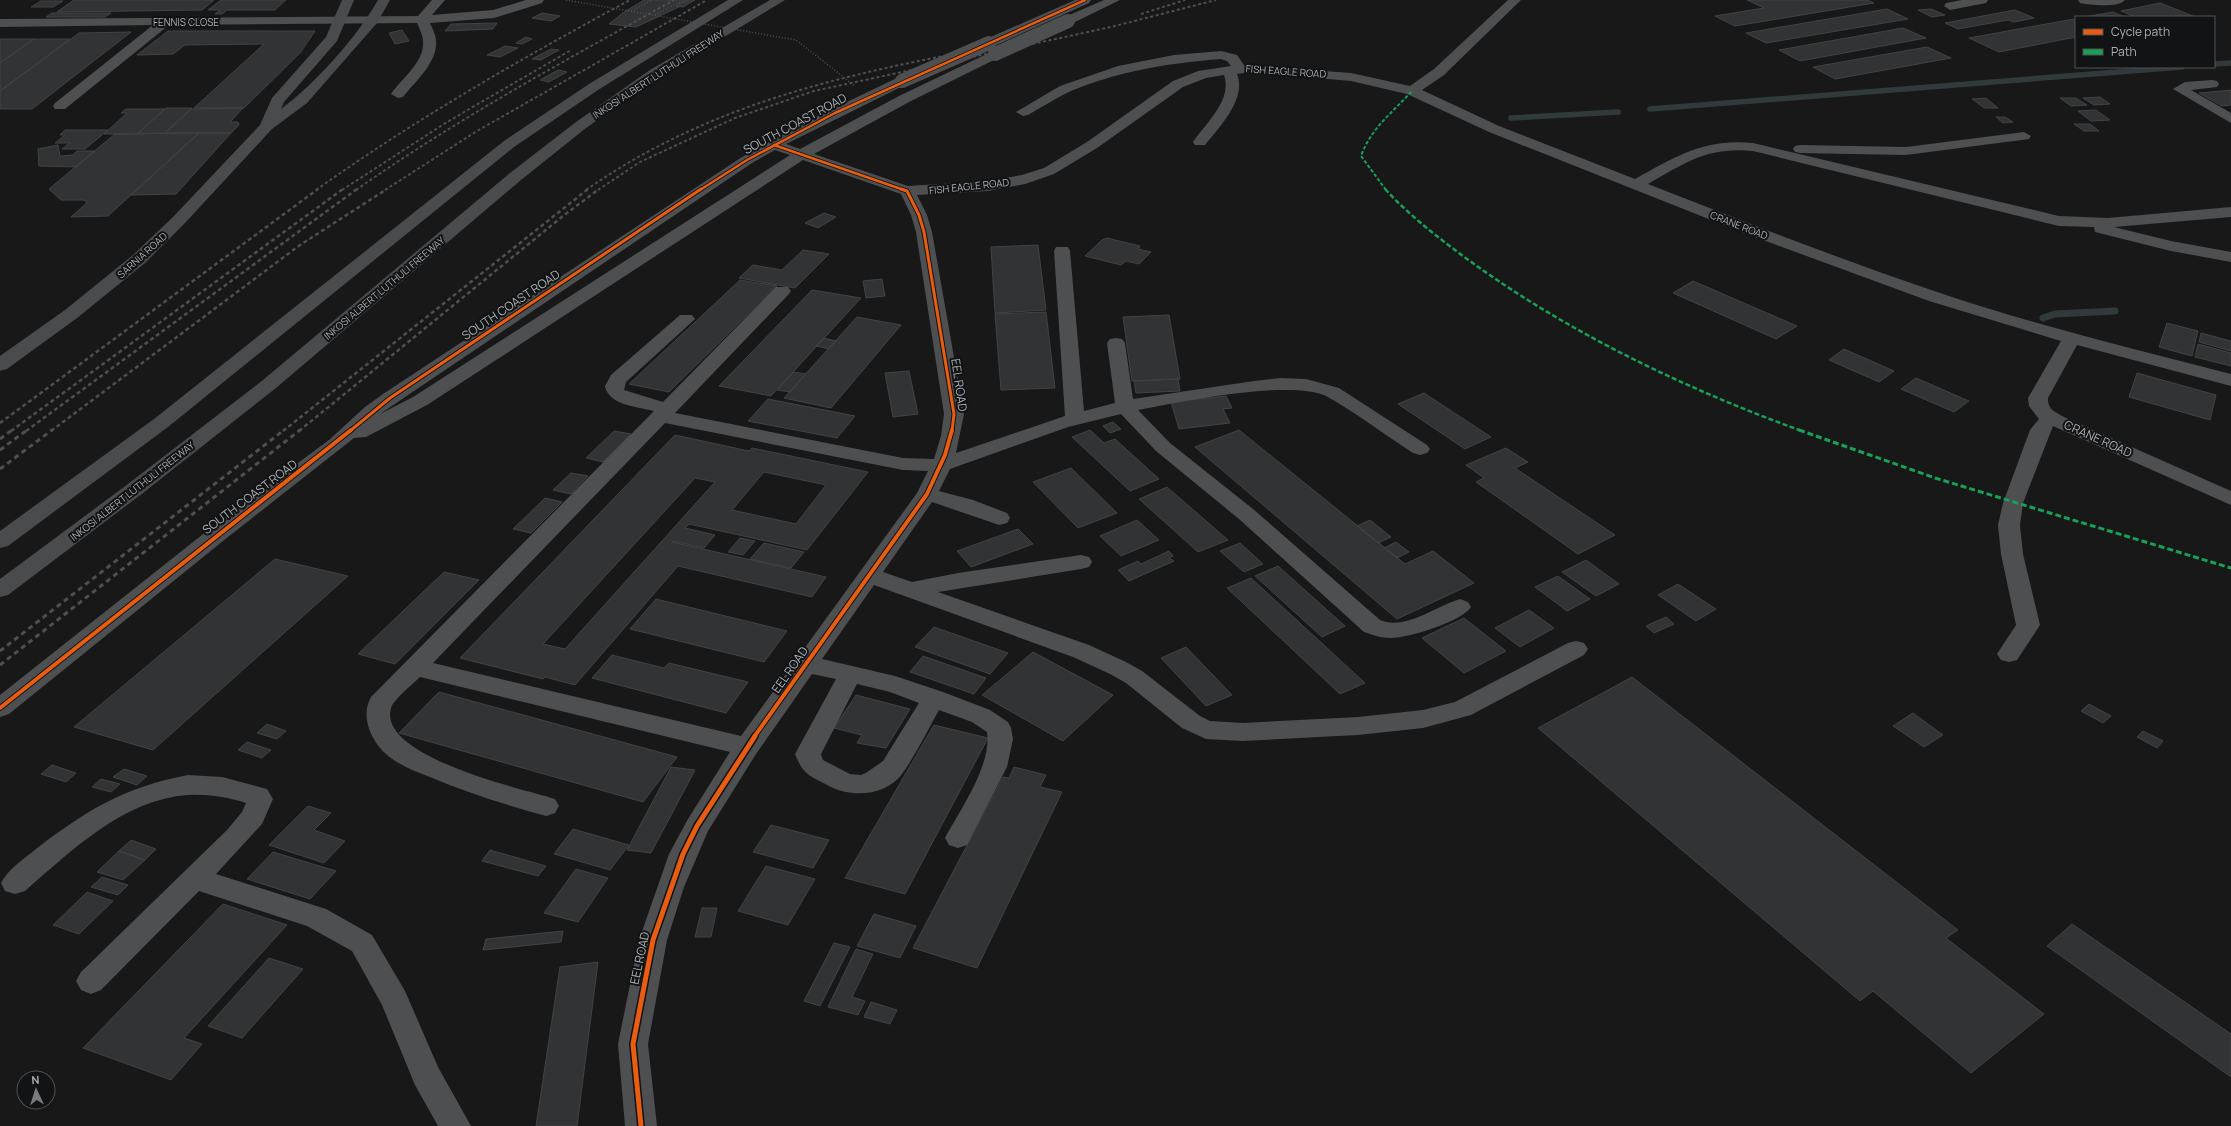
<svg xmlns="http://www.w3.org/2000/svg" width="2231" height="1126" font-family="Manrope,sans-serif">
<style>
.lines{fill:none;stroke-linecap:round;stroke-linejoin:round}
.stream-far1{stroke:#303a3d;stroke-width:5.5}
.stream{stroke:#303a3d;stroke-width:7}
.building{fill:#323334;stroke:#414344;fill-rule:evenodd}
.path{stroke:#4e5052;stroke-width:1.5;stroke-dasharray:1 2;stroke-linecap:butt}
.minor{fill:#4d4f51;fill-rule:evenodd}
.major{fill:#4a4b4d;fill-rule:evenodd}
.highway{fill:#4a4b4d;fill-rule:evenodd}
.rail-far2{stroke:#4e4f51;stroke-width:2;stroke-dasharray:3 2.5;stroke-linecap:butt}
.rail-far1{stroke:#4e4f51;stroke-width:2.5;stroke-dasharray:4 3;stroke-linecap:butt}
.rail{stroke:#4e4f51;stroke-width:3;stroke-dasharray:5 4;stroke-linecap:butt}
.path-bridge{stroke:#4e5052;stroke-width:1.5;stroke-dasharray:1 2;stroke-linecap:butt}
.minor-bridge{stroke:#4d4f51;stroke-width:14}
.quiet-far2{stroke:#1a9f57;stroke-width:2;stroke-dasharray:3.5 2;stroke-linecap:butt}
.quiet-far1{stroke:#1a9f57;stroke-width:2.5;stroke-dasharray:5 2.5;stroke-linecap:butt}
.quiet{stroke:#1a9f57;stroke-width:3;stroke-dasharray:6 3;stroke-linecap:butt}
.cycleway-far3-casing{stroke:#121314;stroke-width:4}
.cycleway-far2-casing{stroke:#121314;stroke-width:5}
.cycleway-far1-casing{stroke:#121314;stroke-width:6}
.cycleway-casing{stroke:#121314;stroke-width:8}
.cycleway-far3{stroke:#e95d12;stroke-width:2.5}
.cycleway-far2{stroke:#e95d12;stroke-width:3}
.cycleway-far1{stroke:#e95d12;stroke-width:4}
.cycleway{stroke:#e95d12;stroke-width:5}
.labels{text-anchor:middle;stroke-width:4;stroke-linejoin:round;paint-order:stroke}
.far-street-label{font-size:10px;fill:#abb1b7;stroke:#121314}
.street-label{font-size:12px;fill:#abb1b7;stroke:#121314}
</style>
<rect width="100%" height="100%" fill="#181818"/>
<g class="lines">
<!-- stream-far1 -->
<path class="stream-far1" d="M2214 64 2231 63
M1650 109 2182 67
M1511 118 1618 112"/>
<!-- stream -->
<path class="stream" d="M2043 318 2055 314 2115 311"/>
</g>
<!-- building -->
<path class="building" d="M74 0H214L202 10 57 12Z
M221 0H286L275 10H227L222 14H215L220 10H208Z
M644 0H686L676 6H681L636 27 609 24 624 12Z
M686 0H695L683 7 676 6Z
M1747 0H1867L1874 3 1735 26 1715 16 1764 8Z
M41 1H63L53 7H31Z
M2160 3 2193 16 2136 17 2121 11Z
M1887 9 1908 19 1766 43 1746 33Z
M1931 9 1945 15 1932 17 1918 10Z
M2015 10 2034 18 2014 22 2008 20 1958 29 1945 23Z
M2113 12 2125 17H2084Z
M52 13H111L105 17H46Z
M542 13 560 16 551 21 532 18Z
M2074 19 2076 20V37L1999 52 1969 38Z
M497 23 493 29 445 31 451 24Z
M1903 28 1926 38 1800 61 1779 50Z
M402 30 409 41 395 44 389 33Z
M168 31H315L300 53 244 108H194L264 44 185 45 173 54 137 55Z
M131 32 32 109H0V91L79 33Z
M526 37 532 39 522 44 516 43Z
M0 39H34L0 63Z
M34 39H70L0 91V63Z
M505 46 518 48 500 57 487 55Z
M1927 47 1951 58 1835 79 1813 67Z
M551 49 559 50 541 60 532 59Z
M558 70 567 72 549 82 540 80Z
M2231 90V105L2222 106 2199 93Z
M2100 97 2110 104 2094 105 2083 98Z
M1986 98 1998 108H1984L1972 99Z
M2060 98H2076L2087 105 2071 106Z
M192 108 165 133 137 134 166 108Z
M243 108 230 122H238L239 125 231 133H165L191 109Z
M126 109H165L137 134H104L127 113H121Z
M2096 110 2110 120 2091 121 2078 111Z
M1996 117H2005L2013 122 2003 123Z
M2074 124H2090L2099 131H2084Z
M65 130H108L85 149H62L70 143H55L65 135H60Z
M199 133H231L176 194 131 195Z
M199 133 108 216 71 217 87 203 84 200H61L49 189 115 134Z
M58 145 60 156 73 155 77 151H95L76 167 39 166 38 149Z
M824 213 836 217 818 228 805 223Z
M1107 238 1140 246 1138 249 1151 252 1139 264 1126 261 1121 265 1085 256 1102 240Z
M1038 245 1046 310 995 313 991 247Z
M803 250 829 254 795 288 739 278 753 265 782 270Z
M882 279 885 296 866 298 863 281Z
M740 280 777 286 669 392 629 384Z
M1693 281 1797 326 1776 339 1673 293Z
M812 290 861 298 771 396 719 386Z
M1046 312 1055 388 1001 390 995 314Z
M1169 315 1180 379 1132 381 1123 317Z
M857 317 901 325 831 408 784 398Z
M2167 323 2198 331 2192 356 2159 347Z
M2201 333 2231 341V351L2199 342Z
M824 338 836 341 829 349 816 346Z
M2198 344 2231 353V366L2195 357Z
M1844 349 1894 371 1879 382 1829 360Z
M909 371 918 414 893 417 885 373Z
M793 372 806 374 790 392 777 390Z
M2137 373 2216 395 2210 420 2129 397Z
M1916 378 1969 401 1954 412 1901 389Z
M1178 379 1180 391 1136 393 1134 381Z
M1424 393 1491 437 1465 449 1398 404Z
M1226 396 1232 408 1223 409 1230 423 1179 429 1171 402Z
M768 399 855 416 837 438 748 421Z
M1113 422 1121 429 1110 433 1103 426Z
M1090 430 1104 443 1115 439 1159 479 1130 491 1072 437Z
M1239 430 1405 564 1433 551 1474 583 1397 619 1195 447Z
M614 431 631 434 603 462 586 458Z
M675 435 749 451 752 448 868 472 807 550 689 524 685 528 715 535 704 548 673 541 672 542 826 577 812 597 678 566 575 685 545 677 543 679 460 658ZM764 472 826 485 796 524 732 510ZM695 478 715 482 565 649 543 644Z
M1506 448 1528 462 1515 468 1615 535 1578 554 1476 482 1484 478 1466 465Z
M1071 468 1117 513 1078 528 1033 482Z
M571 473 588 476 571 494 553 490Z
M1167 487 1228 540 1198 552 1139 499Z
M545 498 562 502 531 533 513 529Z
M1137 520 1159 540 1121 556 1100 536Z
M1370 520 1391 537 1378 543 1357 526Z
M1018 529 1033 544 971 567 957 551Z
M740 538 755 541 743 555 728 552Z
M1396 542 1409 552 1397 558 1384 548Z
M764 543 804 552 791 568 750 559Z
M1240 543 1263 564 1244 572 1220 551Z
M1169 551 1173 556 1169 558 1174 561 1129 581 1118 570 1138 561 1141 564Z
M275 559 348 576 153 750 74 727Z
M1586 560 1619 584 1596 596 1562 572Z
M1278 566 1345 626 1322 637 1255 576Z
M444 572 479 580 395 664 358 654Z
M1558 576 1590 599 1567 611 1535 587Z
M1251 578 1365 683 1340 694 1227 588Z
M1678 584 1716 609 1696 621 1658 595Z
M656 599 787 631 764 662 630 629Z
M1529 610 1554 628 1520 647 1495 628Z
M1666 617 1674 624 1654 633 1646 626Z
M1464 618 1506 651 1464 673 1422 638Z
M934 627 1008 653 990 674 915 647Z
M1186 647 1232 695 1206 706 1161 658Z
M1033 652 1113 695 1063 741 982 695Z
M612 655 664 668 669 663 748 682 726 713 592 678Z
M923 656 986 678 974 694 910 672Z
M1632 677 1958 930 1946 938 2044 1014 1971 1073 1873 991 1860 1001 1538 728Z
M439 692 677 757 643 802 399 733Z
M856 695 910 709 886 748 857 743 862 735 834 728Z
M2089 704 2111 716 2103 723 2081 711Z
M1913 713 1943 735 1924 747 1893 726Z
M267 724 286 731 277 739 257 733Z
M934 725 988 738 905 894 845 878Z
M2143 731 2163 741 2157 748 2137 737Z
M247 742 271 750 262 758 238 750Z
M52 765 76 773 66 782 41 774Z
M671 767 695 770 651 853 627 850Z
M1014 767 1046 775 1040 787 1062 792 977 968 913 948 1003 777 1009 778Z
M124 769 147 776 137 785 113 777Z
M101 779 120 784 111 792 92 787Z
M308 806 331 813 314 830 345 841 324 863 269 845Z
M771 825 829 840 813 868 753 852Z
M573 829 629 845 610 870 554 854Z
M131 840 156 849 145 860 119 851Z
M490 850 546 866 538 876 482 861Z
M119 851 145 860 123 880 97 872Z
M273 852 336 871 310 899 247 879Z
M766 866 815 879 788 925 738 911Z
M576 869 608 878 578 922 544 913Z
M102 877 128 885 118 895 91 887Z
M87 892 113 901 79 934 53 925Z
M223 904 287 925 184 1038 202 1044 171 1080 83 1048Z
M702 908H717L711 937H695Z
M874 914 916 926 900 958 857 946Z
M2072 924 2231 1034V1077L2047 946Z
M563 931 561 942 483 950 486 939Z
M834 943 850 947 820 1006 804 1001Z
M856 949 873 954 852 997 865 1001 858 1015 828 1007Z
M269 958 303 969 242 1038 208 1026Z
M598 962 577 1126H536L560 967Z
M871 1002 897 1010 890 1024 864 1017Z"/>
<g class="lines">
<!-- path -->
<path class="path" d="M631 11 652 0
M655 15 680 2 685 3 690 0"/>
<!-- minor -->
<path class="minor" d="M432 0H445L432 15 493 10 526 0H544L542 3 494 18 430 23C432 28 436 35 436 41 438 62 415 82 403 97L398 98 391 94C402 78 425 62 423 41 423 35 419 28 417 23L169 25 65 109H55L53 106 55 103 153 25 0 27V19L418 16Z
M1075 0H1091L1089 3 994 46H984L983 43 984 40Z
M1104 0H1120L1075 22H1067L1065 19 1067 16Z
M1508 0H1521L1444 75 1422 90 1499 126 1635 179C1676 156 1705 138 1753 143L2059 216 2108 218 2231 207V217L2114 227 2171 241 2231 252V262L2171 251 2095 232 2094 227 2059 226 1753 151C1707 147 1687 162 1648 184 1745 222 1842 260 1940 293 2035 325 2134 349 2231 374V386L2077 345 2048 398C2047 409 2055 412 2064 417L2231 491V505L2053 426 2023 503 2020 525 2023 554 2040 625 2017 660 2009 662 2001 660 1997 654 2016 625 2001 554 1998 525 2003 503 2030 430 2039 419 2029 406 2028 398 2061 341 1929 301 1744 233 1489 132 1407 94 1351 81 1251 72 1237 74C1247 98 1220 127 1205 145H1195L1193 142C1205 124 1233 100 1224 75L1206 78 1183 87 1097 148 1054 174 1025 184 988 191 917 195 927 215 932 232 964 414 956 453 1065 416 1054 251 1056 247H1068L1070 251 1084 411 1115 403 1107 343 1110 339 1116 338 1122 339 1125 343 1133 399 1254 381 1280 378 1306 379 1339 388 1427 445 1430 449 1427 453 1420 455 1413 453C1385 435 1355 412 1326 396 1291 379 1179 402 1138 410L1170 443 1253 509 1380 620C1405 631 1436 606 1460 599L1468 602 1471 607C1463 621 1408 638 1391 638 1381 638 1373 635 1364 632L1239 519 1156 451 1121 414 1068 427 950 469 939 491 973 500 1007 513 1010 518 1007 523 999 525 932 502 883 572 912 582 958 573 1081 555 1089 557 1092 562 1089 567 1081 569 938 592 1089 645 1126 662 1142 671 1200 716 1210 721 1243 723 1358 717 1423 710 1455 702 1568 643 1576 641 1584 643 1588 649 1584 655 1471 715 1423 728 1358 735 1243 741 1206 739 1182 728 1126 683 1110 674 1073 657 874 585 822 659 895 676 943 692 990 710 1008 722 1011 728 1013 739 1007 767 967 845 958 848 949 845 945 838C960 810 992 765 987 732L972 722 939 710C927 731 916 755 902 774 885 796 852 798 829 786 809 775 804 776 795 754L836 679 812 674 756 754 708 831 684 887 667 940 648 1044 657 1126H625L618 1044 639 940 669 854 688 819 730 752 420 677C414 683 393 700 391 708 377 757 523 789 555 799L559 806 555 813 546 816C507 805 467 793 430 777 417 772 403 767 391 758 373 745 359 718 371 697L654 411C638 407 608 405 605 386L611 375 680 315H692L695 319 626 382 624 390 663 402 776 287H788L791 291 788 295 675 413 903 458 934 459 941 436 944 414 916 232 911 215 901 194 803 160 427 405 366 437 354 438 228 537 9 714 0 717V695L212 527 329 440 365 407 383 394 742 157 803 123 897 78 902 77 909 81 907 84 786 144 800 149 899 96 995 50 1000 51 1002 54 1000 57 909 102 814 154 908 186 988 181 1022 175 1044 168 1087 142 1173 81 1198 71 1231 66 1227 61 1221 59C1169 63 1119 71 1071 91 1056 98 1042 107 1028 115L1023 116 1016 112 1060 86 1118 66 1174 55 1221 51 1237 55 1244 65 1351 73 1410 86 1434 69ZM775 150 790 155 413 397 380 414 752 163ZM665 423 903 470 928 471 917 493 741 736 433 663ZM857 684 890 692 919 703 883 761 866 773 861 775 850 774 823 760 821 754Z
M1962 0H1988L1986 3 1950 10 1944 6 1946 3Z
M2078 0H2125C2119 8 2089 5 2080 3Z
M2212 80 2217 81 2219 84 2217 87 2191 90 2231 113V123L2173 89 2185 82Z
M2024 132 2031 136 2029 139 1906 155 1800 153 1795 152 1793 149 1795 146 1800 145 1906 147Z
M188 775 222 777 267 789 273 799 262 824 216 874 326 909 372 935 405 991 438 1067 471 1126H438L415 1085 382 1005 352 951 307 926 199 891 101 990 91 994 81 990 76 981 81 972 227 830 242 812 246 803C227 797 208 794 188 795 124 799 71 851 25 891L15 894 5 891 1 883C8 869 24 859 36 849 87 810 124 787 188 775Z"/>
<!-- major -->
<path class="major" d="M342 0H354L337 41 284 102 281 109C315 84 357 37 378 0H390L377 23 307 103 272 129 185 223 145 263 77 318 7 369 0 371V356L65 310 133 255 173 217 260 125 272 98 326 37Z"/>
<!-- highway -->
<path class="highway" d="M728 0H743L598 90 514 147 168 427 8 546 0 548V531L154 419 504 141 589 84Z
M770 0H785L660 76 586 128 521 180 276 388 143 493 8 595 0 597V579L128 484 263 380 510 173 576 122 650 70Z"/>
<!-- rail-far2 -->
<path class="rail-far2" d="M1141 14 1185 0
M316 190C416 119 522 58 630 0
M342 190 447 122 571 50
M356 190C457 119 566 60 674 0
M385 190 477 131 707 0
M586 190C712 102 847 74 995 46
M598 190 640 162 735 118 814 91 1111 27 1216 0"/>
<!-- rail-far1 -->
<path class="rail-far1" d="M0 423 318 189
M11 431 343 189
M26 431 357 189
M51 431 300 245 387 189
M283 431 588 189
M299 431 563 216 599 189"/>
<!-- rail -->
<path class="rail" d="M0 439 12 430
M0 450 27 430
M0 469 52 430
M0 651 284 430
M0 665 300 430"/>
<!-- path-bridge -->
<path class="path-bridge" d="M566 0 796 40 855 86"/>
<!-- minor-bridge -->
<path class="minor-bridge" d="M995 54 1068 21
M902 81 989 43"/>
<!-- quiet-far2 -->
<path class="quiet-far2" d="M1386 190 1361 156C1371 128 1393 112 1412 91"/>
<!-- quiet-far1 -->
<path class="quiet-far1" d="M1385 189C1408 214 1436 236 1463 256 1565 331 1683 388 1802 431"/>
<!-- quiet -->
<path class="quiet" d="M1799 430 1935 478 2231 568"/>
<defs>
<path id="cycleway-far3" d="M774 145 904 190
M700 190 747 160 835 113 1085 0"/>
<path id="cycleway-far2" d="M901 189 907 191 919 215 924 232 954 414 952 431
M350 431 390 398 701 189"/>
<path id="cycleway-far1" d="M0 708 351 430
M754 737 927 494 945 455 952 430"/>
<path id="cycleway" d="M641 1126 633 1044 653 940 683 854 697 826 755 736"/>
</defs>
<!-- cycleway-far3 casing -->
<use href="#cycleway-far3" class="cycleway-far3-casing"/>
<!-- cycleway-far2 casing -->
<use href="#cycleway-far2" class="cycleway-far2-casing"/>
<!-- cycleway-far1 casing -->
<use href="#cycleway-far1" class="cycleway-far1-casing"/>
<!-- cycleway casing -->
<use href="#cycleway" class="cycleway-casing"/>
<!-- cycleway-far3 -->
<use href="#cycleway-far3" class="cycleway-far3"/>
<!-- cycleway-far2 -->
<use href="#cycleway-far2" class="cycleway-far2"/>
<!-- cycleway-far1 -->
<use href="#cycleway-far1" class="cycleway-far1"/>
<!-- cycleway -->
<use href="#cycleway" class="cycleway"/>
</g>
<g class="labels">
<!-- far-street labels -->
<g class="far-street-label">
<text x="186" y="26">FENNIS CLOSE</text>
<text transform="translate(1286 71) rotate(4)" y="4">FISH EAGLE ROAD</text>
<text transform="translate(658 74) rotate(-33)" y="4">INKOSI ALBERT LUTHULI FREEWAY</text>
<text transform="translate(969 186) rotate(-6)" y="4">FISH EAGLE ROAD</text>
<text transform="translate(1739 225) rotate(21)" y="4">CRANE ROAD</text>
<text transform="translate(142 255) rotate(-42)" y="4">SARNIA ROAD</text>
<text transform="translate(384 288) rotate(-40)" y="4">INKOSI ALBERT LUTHULI FREEWAY</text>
<text transform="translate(132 491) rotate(-38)" y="4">INKOSI ALBERT LUTHULI FREEWAY</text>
</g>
<!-- street labels -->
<g class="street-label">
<text transform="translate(795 124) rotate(-28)" y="4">SOUTH COAST ROAD</text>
<text transform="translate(511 305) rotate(-34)" y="4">SOUTH COAST ROAD</text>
<text transform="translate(959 385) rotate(82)" y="4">EEL ROAD</text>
<text transform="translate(2098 439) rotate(24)" y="4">CRANE ROAD</text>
<text transform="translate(250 497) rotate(-37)" y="4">SOUTH COAST ROAD</text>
<text transform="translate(790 670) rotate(-55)" y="4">EEL ROAD</text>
<text transform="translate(640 958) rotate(-78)" y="4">EEL ROAD</text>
</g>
</g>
<!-- legend -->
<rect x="2075" y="16" width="140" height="52" fill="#121314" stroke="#4f5255"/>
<rect x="2083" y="29" width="20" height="6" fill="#e95d12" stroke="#4f5255"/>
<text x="2111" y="36" font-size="12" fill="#abb1b7">Cycle path</text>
<rect x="2083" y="49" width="20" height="6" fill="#1a9f57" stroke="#4f5255"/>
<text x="2111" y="56" font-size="12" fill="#abb1b7">Path</text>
<!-- north arrow -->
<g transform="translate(36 1090) rotate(356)"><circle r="19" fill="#121314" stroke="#4f5255"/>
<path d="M0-3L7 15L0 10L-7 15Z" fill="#787b7f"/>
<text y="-6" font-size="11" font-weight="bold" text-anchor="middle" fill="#abb1b7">N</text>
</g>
</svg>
